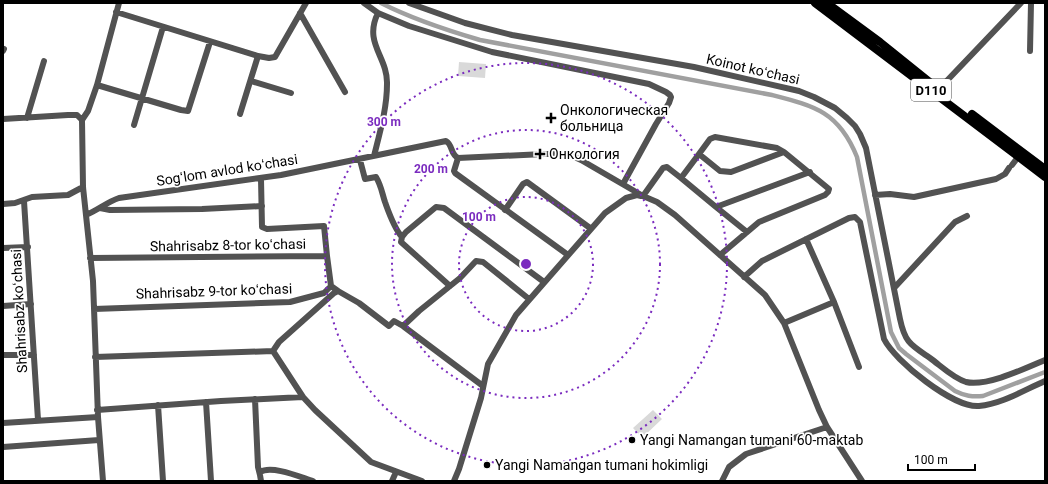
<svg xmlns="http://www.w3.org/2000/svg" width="1048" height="484" font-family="Roboto,sans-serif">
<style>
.park{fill:#d9d9d9}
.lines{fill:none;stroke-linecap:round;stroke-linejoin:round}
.canal{stroke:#a0a0a0;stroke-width:4.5}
.minor{stroke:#525252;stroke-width:6}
.major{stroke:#000;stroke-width:8}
.ring{fill:none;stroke:#7b2cbf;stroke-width:2;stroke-dasharray:2 4}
.poi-dot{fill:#000;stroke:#fff;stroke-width:1.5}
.labels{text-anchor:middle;stroke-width:3.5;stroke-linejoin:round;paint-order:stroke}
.shield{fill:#fff;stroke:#4c4c4c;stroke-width:1}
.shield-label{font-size:13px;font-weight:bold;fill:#000}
.street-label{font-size:14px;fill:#000;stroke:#fff}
.poi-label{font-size:14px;fill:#000;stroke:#fff;text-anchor:start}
.centre{fill:#7b2cbf;stroke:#fff;stroke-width:2}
.ring-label{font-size:12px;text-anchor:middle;font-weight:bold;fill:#7b2cbf;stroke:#fff;stroke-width:3.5;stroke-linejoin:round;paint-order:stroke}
</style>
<rect width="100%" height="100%" fill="#fff"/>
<!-- park -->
<path class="park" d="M459 62 486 64 485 78 458 76Z
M653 410 662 419 642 438 633 428Z"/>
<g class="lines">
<!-- canal -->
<path class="canal" d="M381 3C412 19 446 30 480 40L772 95C815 106 839 112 857 157L891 332 899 348 906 354 955 391C965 396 972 397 983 396L1045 372"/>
<!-- minor -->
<path class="minor" d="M364 3 378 13 409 26 492 52 649 84 666 92 670 95 671 97 669 103 656 124 623 184
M409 3 465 23 512 35 694 67 799 91 814 97 835 108 847 118 855 126 860 134 866 148 900 319C905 343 911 345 930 358 941 366 953 378 966 382 986 387 1026 368 1045 360
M116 12 258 56 269 58 275 57 306 3
M300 13 345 92
M3 51 4 49
M1030 51 1031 3
M251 81 291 93
M97 85 181 110 188 111 210 42
M939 89 1021 3
M240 114 258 56
M27 118 44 61
M3 119 68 115H77L82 120
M134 125 163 27
M699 154 710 139 715 137 777 148 784 152
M374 156C380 132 387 108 387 84 388 57 363 43 378 13
M458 158 454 171 455 173 568 255
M360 160 365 179 376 177C381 185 382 193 385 202 389 213 394 228 402 237
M1012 165 1018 157
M681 178 716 207 810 172
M261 179 262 227 267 229 324 226 327 256
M875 195 890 194 914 197 996 179 1005 174 1009 168
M643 196 663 168 667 167 681 178 699 154 720 171 731 172 784 152 829 189 828 192 825 195 759 222 720 255
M24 201 38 420
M3 204 15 203 32 197 68 195 83 187
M716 207 747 232
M100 208 110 210 202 209 262 206
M505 210 523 184 527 182 590 228
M86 215C98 210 107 202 119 198L281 175 446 141C453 145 450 154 458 158L544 154H568L581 160 643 196 657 202 675 215 765 295 784 323 819 410 827 427 862 481
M806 239 834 302 859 367
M3 248 28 247
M90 258 327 256 331 286 338 291
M744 277 762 261 849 218 855 217 860 222 884 339C895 361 953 408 979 406 1002 404 1024 390 1045 381
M450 286 401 242 402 237 406 232 436 207 444 208 544 282
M895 287 955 222 967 216
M3 306 31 304
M94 309 290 302 324 293 331 286
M784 323 834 302
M403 326 419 311 460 278 476 261 483 262 529 299
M273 351 279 342 334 293 338 291 359 303 389 326 394 321 403 326 483 386
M273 351 303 397 315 410 371 462 422 481
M3 355H34
M95 357 273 351
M255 399 258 467 260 475 261 481
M206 402 211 481
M158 405 163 481
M97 410 221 401 303 397
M3 423 98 417
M3 447 99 440
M260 472C272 465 300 477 313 481
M103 481 98 417 93 281 83 187 82 120 88 111 97 85 119 3
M392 481 396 472
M454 481 459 469 481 398 488 364 516 315 605 213 626 198 637 195 641 196
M722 481 729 467 746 454 827 427"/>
<!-- major -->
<path class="major" d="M815 3 1045 177
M827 3 880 42 931 83
M972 114 1045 169"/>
</g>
<!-- distance rings -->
<g class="ring">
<circle cx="526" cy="264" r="67"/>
<circle cx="526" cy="264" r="134"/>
<circle cx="526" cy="264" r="201"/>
</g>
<!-- markers -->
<g class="poi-dot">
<path d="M549 112h4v4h4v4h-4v4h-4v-4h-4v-4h4z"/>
<path d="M538 148h4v4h4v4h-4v4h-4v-4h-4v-4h4z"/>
<circle cx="632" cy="440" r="4"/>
<circle cx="487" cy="465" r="4"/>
</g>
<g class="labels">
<!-- shield labels -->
<rect class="shield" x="911" y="79" width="40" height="22" rx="3"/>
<g class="shield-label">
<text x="931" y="95">D110</text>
</g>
<!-- street labels -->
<g class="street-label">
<text transform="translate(753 69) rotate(13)" y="5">Koinot koʻchasi</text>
<text transform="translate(227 170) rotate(-9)" y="5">Sogʻlom avlod koʻchasi</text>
<text transform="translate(228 245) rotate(-1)" y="5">Shahrisabz 8-tor koʻchasi</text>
<text transform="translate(214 291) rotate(-2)" y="5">Shahrisabz 9-tor koʻchasi</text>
<text transform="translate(19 311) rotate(-93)" y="5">Shahrisabz koʻchasi</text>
</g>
<!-- poi labels -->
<g class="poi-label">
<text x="560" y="115">Онкологическая<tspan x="560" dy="16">больница</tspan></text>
<text x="549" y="159">Онкология</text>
<text x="640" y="445">Yangi Namangan tumani 60-maktab</text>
<text x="495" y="470">Yangi Namangan tumani hokimligi</text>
</g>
</g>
<circle cx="526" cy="264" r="6" class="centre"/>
<g class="ring-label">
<text x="384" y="126">300 m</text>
<text x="431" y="173">200 m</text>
<text x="479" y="221">100 m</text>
</g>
<!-- border -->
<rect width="1048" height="484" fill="none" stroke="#000000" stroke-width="8"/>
<!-- scale -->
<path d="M908 464v6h67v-6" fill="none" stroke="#000000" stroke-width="2"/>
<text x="914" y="464" font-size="12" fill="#000000" stroke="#ffffff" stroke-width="3" paint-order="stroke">100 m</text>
</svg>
